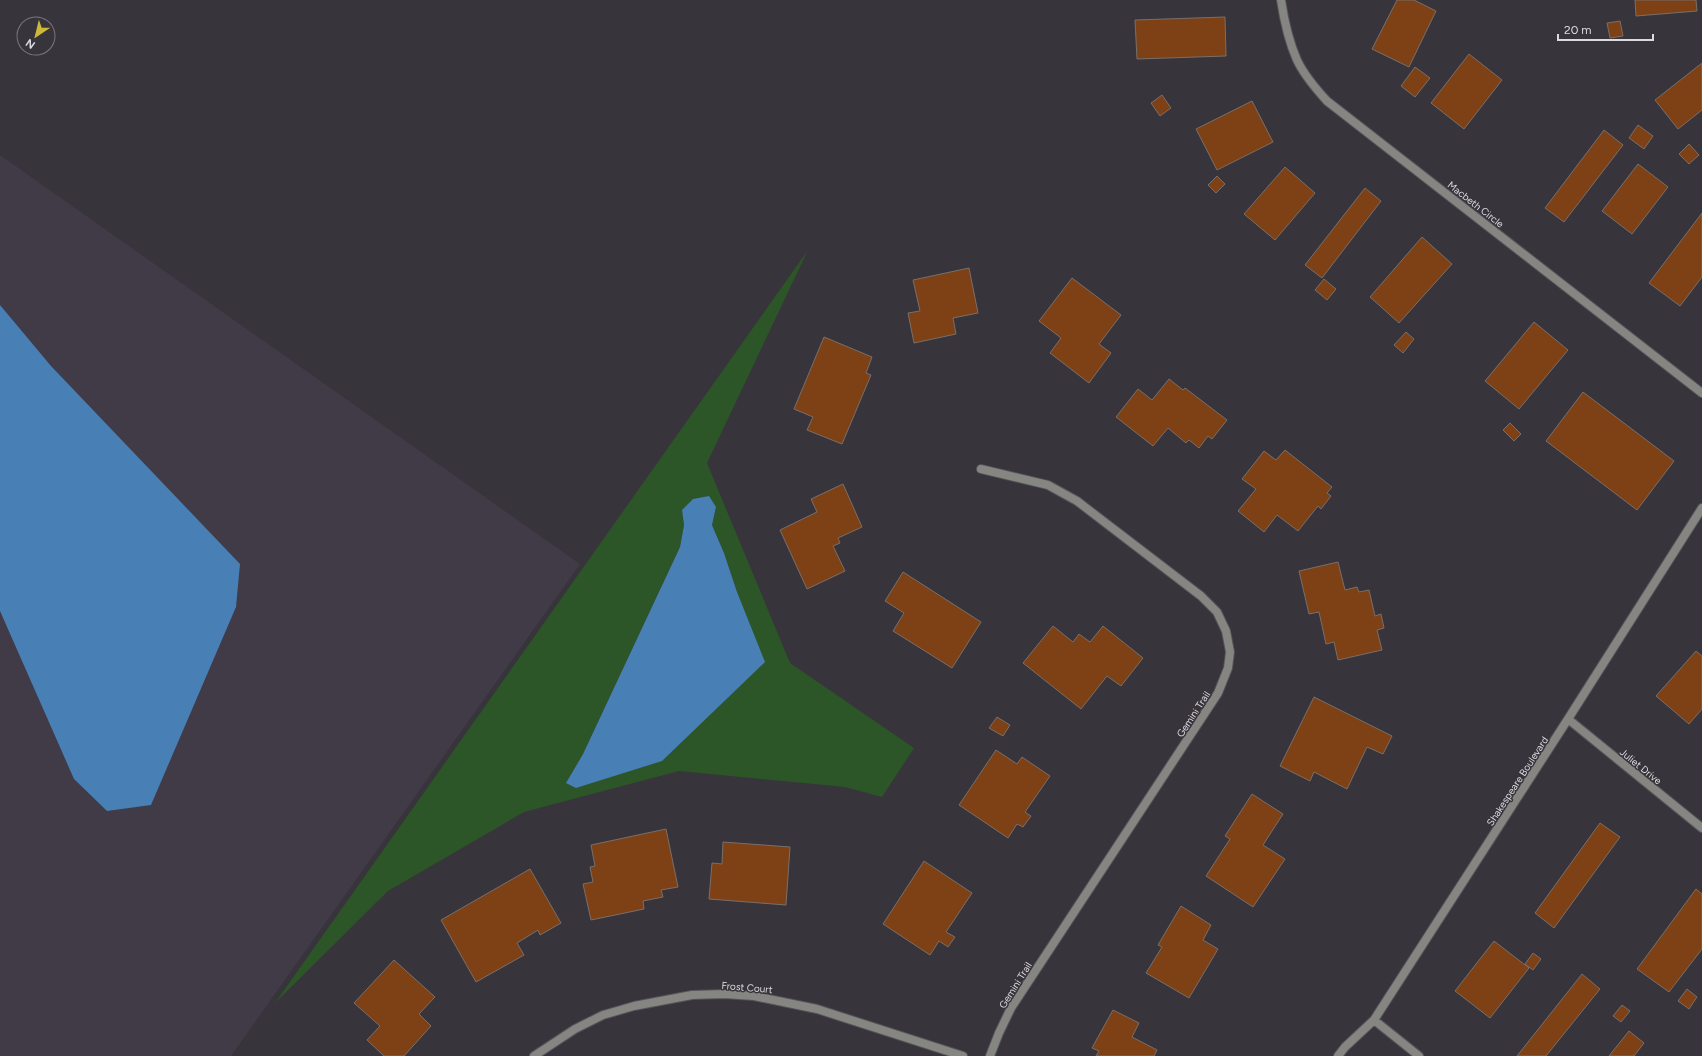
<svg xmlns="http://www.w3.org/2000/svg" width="1702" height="1056" font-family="Figtree,sans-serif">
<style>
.built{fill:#413a47}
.green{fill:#2c5528;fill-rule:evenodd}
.water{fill:#487fb4}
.building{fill:#7e4116;stroke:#796f6a}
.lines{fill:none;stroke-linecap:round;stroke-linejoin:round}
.minor-casing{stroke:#565259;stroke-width:10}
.minor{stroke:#858581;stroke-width:8}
.labels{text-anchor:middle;stroke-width:3;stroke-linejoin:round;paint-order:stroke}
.street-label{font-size:10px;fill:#dcdadf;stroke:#38343b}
</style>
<rect width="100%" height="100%" fill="#38343b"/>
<!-- built -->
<path class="built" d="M0 155 580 564 231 1056H0Z"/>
<!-- green -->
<path class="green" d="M808 250 707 463 790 663 914 748 882 797 845 787 679 771 524 812 388 891 275 1003ZM716 507 712 525 724 553 737 592 566 783 583 754 680 547 684 525 682 510Z"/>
<!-- water -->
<path class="water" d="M0 305 51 366 240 564 236 607 151 805 107 811 74 779 0 611Z
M709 496 716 507 712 525 724 553 737 592 765 662 662 761 576 788 566 783 583 754 680 547 684 525 682 510 693 499Z"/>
<!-- building -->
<path class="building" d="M1397 0H1414L1436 11 1409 67 1372 49Z
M1635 0H1696L1697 11 1636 16Z
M1225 17 1226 56 1137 59 1135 20Z
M1620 21 1623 36 1610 38 1607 23Z
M1469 54 1502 80 1464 129 1431 103Z
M1702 63V110L1678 129 1655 100Z
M1415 67 1430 78 1415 97 1401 86Z
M1162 95 1171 108 1160 116 1151 103Z
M1252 101 1273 142 1217 170 1196 129Z
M1638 125 1653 136 1644 149 1629 138Z
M1604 130 1623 145 1564 222 1545 208Z
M1689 144 1699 155 1689 164 1679 154Z
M1638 164 1668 187 1632 234 1602 211Z
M1285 167 1315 193 1275 240 1244 214Z
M1217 176 1225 184 1216 193 1208 185Z
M1365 188 1381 201 1322 278 1305 265Z
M1702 213V277L1680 306 1649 283Z
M1422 237 1452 264 1399 323 1370 297Z
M969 268 978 313 953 318 956 334 914 343 908 313 920 311 913 280Z
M1072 278 1121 315 1099 344 1111 353 1089 383 1050 353 1061 338 1039 321Z
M1324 279 1336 289 1327 300 1315 290Z
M1534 322 1568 350 1519 409 1485 381Z
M1406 332 1414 339 1403 353 1394 345Z
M824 337 872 357 866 373 871 375 842 444 807 430 813 417 794 409Z
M1169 379 1183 390 1185 388 1227 420 1212 439 1208 436 1199 448 1189 440 1186 443 1168 428 1153 446 1116 417 1138 389 1152 400Z
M1583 392 1674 461 1637 510 1546 441Z
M1510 423 1521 434 1514 441 1503 430Z
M1285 450 1332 487 1327 493 1331 496 1321 509 1318 506 1298 531 1277 515 1264 532 1238 511 1256 489 1242 479 1264 451 1276 460Z
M843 484 862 527 838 538 840 543 833 546 845 571 807 589 780 530 817 512 811 499Z
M1338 562 1345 590 1357 587 1359 592 1369 590 1375 616 1381 614 1384 628 1377 630 1382 650 1338 660 1334 642 1326 644 1319 612 1309 614 1299 571Z
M903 572 981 622 952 668 893 631 904 613 885 601Z
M1053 626 1073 642 1079 634 1090 642 1103 626 1143 658 1121 686 1107 676 1081 709 1023 663Z
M1696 651 1702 656V709L1689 724 1656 696Z
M1314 697 1392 736 1383 754 1367 747 1347 789 1314 772 1310 781 1280 766Z
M997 717 1010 725 1003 736 989 728Z
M996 750 1017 764 1022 757 1050 776 1025 812 1031 816 1023 827 1017 824 1008 838 959 805Z
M1252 794 1283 814 1263 845 1285 859 1253 907 1206 876 1230 839 1225 836Z
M1600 823 1620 837 1554 928 1535 913Z
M666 829 678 887 661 890 663 897 643 901 644 909 591 920 583 884 593 882 590 867 595 866 591 845Z
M723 842 790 847 786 905 709 899 712 863 722 864Z
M924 861 972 893 946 932 955 937 948 947 939 941 930 955 883 924Z
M530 869 561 923 540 935 538 930 517 943 524 955 476 982 441 920Z
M1696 889 1702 894V949L1669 992 1637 969Z
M1181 906 1211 925 1203 940 1218 949 1189 998 1146 973 1162 947 1158 945Z
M1494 941 1529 968 1490 1018 1455 991Z
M1533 953 1541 959 1533 970 1525 964Z
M394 960 435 997 419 1014 431 1026 404 1056H384L367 1040 380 1026 354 1003Z
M1582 974 1600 989 1546 1056H1517Z
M1687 989 1697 997 1689 1009 1678 1001Z
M1622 1005 1630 1011 1621 1022 1613 1016Z
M1113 1010 1139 1023 1132 1037 1157 1050 1154 1056H1096L1099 1051 1092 1048Z
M1629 1031 1644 1043 1634 1056H1609Z"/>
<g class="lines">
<defs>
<path id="minor" d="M1281 0C1284 20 1289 42 1297 60 1304 75 1316 89 1327 101L1702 393
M981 469 1048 485 1077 501 1201 596 1217 612 1226 631 1230 652 1228 668 1218 693 1011 1008 999 1033 990 1056
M1568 719 1702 828
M1374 1020 1419 1056
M534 1056 575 1029 603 1015 634 1006 692 995 724 994 754 996 817 1009 963 1056
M1338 1056 1345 1047 1374 1020 1568 719 1702 508"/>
</defs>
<!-- minor casing -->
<use href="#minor" class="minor-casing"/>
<!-- minor -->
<use href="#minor" class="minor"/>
</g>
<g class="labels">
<!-- street labels -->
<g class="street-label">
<text transform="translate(1476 204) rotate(38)" y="4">Macbeth Circle</text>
<text transform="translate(1193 714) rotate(-57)" y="4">Gemini Trail</text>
<text transform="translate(1641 766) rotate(39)" y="4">Juliet Drive</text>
<text transform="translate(1517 781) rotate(-57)" y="4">Shakespeare Boulevard</text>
<text transform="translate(1015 985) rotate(-58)" y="4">Gemini Trail</text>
<text transform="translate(747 987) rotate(5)" y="4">Frost Court</text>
</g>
</g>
<!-- north arrow -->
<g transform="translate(36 36) rotate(215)"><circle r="19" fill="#38343b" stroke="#7a767d"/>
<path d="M0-3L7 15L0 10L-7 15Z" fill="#cdb938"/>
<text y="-6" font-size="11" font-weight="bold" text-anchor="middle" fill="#dcdadf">N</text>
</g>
<!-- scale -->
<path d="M1558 34v6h95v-6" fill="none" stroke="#dcdadf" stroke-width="2"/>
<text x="1564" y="34" font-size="12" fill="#dcdadf" stroke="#38343b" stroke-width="3" paint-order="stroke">20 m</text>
</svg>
